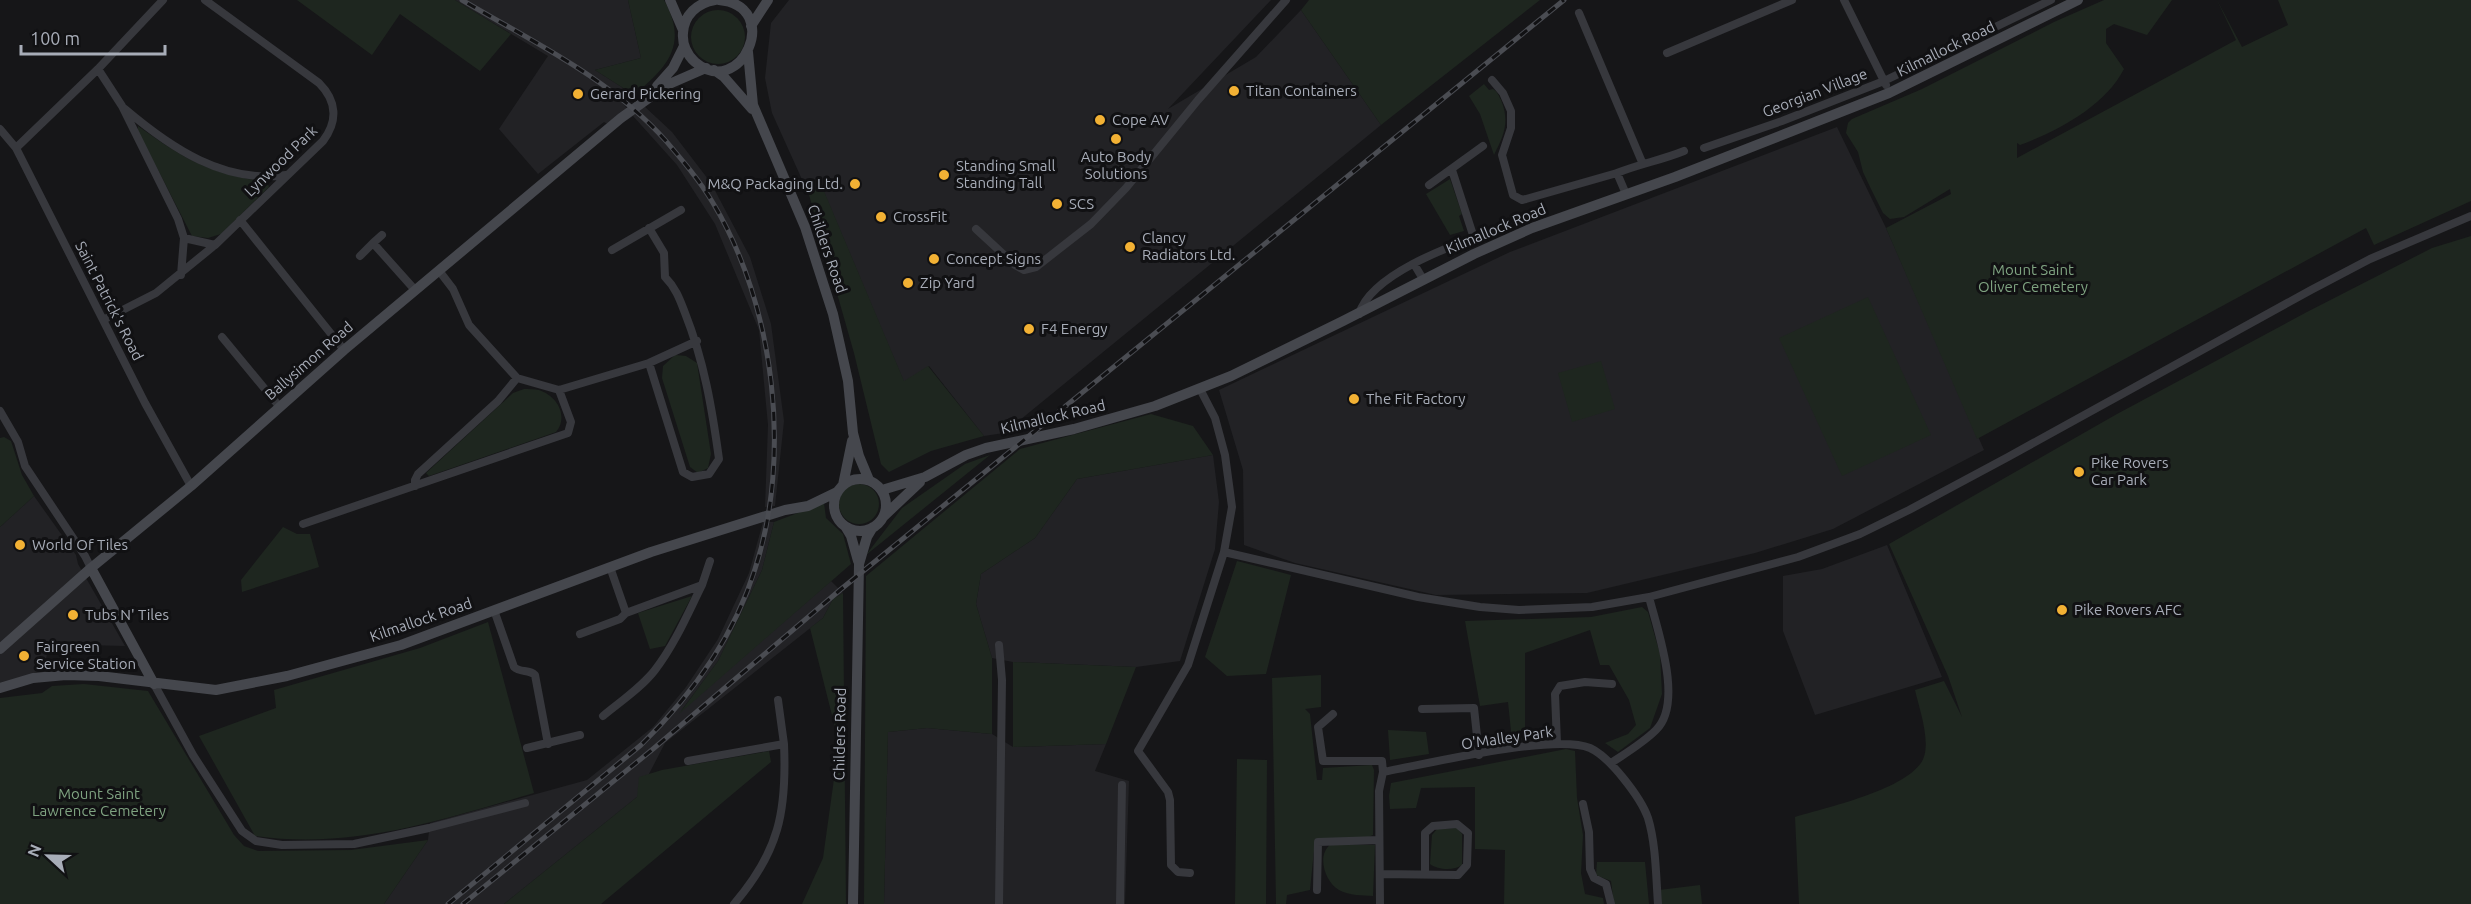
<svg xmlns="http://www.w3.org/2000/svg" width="2471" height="904" font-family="Ubuntu,sans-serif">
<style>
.built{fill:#222225}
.green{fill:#1e261f}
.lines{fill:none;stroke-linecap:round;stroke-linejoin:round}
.street{stroke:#37383d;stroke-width:8}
.secondary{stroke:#45474d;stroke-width:10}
.rail-casing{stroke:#4a4c52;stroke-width:5}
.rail{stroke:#111113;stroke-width:3;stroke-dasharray:9;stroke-linecap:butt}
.poi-dot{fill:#f2b134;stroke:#111113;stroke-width:2}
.labels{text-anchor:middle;stroke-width:6;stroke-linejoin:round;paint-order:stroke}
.street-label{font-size:15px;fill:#a8adb8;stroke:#111113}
.poi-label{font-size:15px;fill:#a8adb8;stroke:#111113;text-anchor:start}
.park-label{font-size:15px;fill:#7fa381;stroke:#111113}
</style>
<rect width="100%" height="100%" fill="#161618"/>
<!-- built -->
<path class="built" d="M455 0H628L641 58 595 70 634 95 622 102 632 115 643 105 672 132 711 183 750 257 771 324 784 421 775 506 765 507 768 425 759 330 715 224 677 165 633 116 615 128 604 122 538 174 499 129 548 56Z
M789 0H1271L1168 109 1256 57 1301 10 1381 125 1004 433 984 436 929 366 904 382 821 185 809 195 772 113 765 78 771 23Z
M1837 127 1886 228 1984 450 1833 529 1755 553 1587 593 1436 595 1295 563 1244 545 1243 470 1219 390 1510 252Z
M1213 455 1219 502 1215 549 1180 661 1136 667 1013 662 992 658 976 604 981 574 1035 538 1077 479Z
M34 496 76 555 78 564 125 646 49 644 44 669 0 686V527Z
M763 522H774L762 570 718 661 681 711 831 581 843 593 833 599 823 618 665 743 637 797 504 904H384L428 840 430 823 587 780 653 727 686 687 718 639 749 573Z
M1887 545 1942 677 1815 715 1783 631V576L1822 569Z
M927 728 992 734 1013 747 1106 744 1095 771 1129 781 1125 904H884L888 732Z"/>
<!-- green -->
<path class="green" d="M297 0H455L511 34 480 71 400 14 372 55Z
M628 0H664C689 45 667 67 634 95L595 70 641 58Z
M1309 0H1540L1381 125 1301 10Z
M2104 0H2172L2147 35 2114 24 2106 29V43L2124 69C2105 106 2058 131 2020 145L2017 143V158L2236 40 2217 0 2242 47 2288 25 2278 0H2471V201L2374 245 2366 228 1977 439 1886 228 1951 194 1950 189 1904 217 1890 219 1883 213 1871 189 1863 172 1858 152 1846 133 1848 123 1852 119 1922 89 2054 22Z
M691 37a27 27 0 1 1 54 0a27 27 0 1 1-54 0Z
M1484 84 1489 90 1493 89C1498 92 1498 95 1501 100 1510 122 1504 135 1494 155L1480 114 1469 96Z
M138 126C184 159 209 174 267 182L269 187 221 234 208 238 192 236 138 131Z
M1450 179 1462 214 1459 216 1464 231 1450 235 1426 194Z
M821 184 904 381 928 366 984 436 931 451 889 472 881 464 854 353 809 195Z
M2471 236V904H1799L1795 817C1828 807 1901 791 1921 763 1933 746 1919 708 1915 690L1944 681 1962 717 1948 676 1889 544 2117 414 2305 313 2432 248Z
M1868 297 1931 435 1842 476 1779 338Z
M675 355 686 356 697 363 711 454 708 468 698 473 690 467 662 378 663 366Z
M1601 361 1615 409 1572 422 1558 373Z
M524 389C528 389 534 389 539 390 557 396 569 416 556 432L429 476 426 473 513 393Z
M1151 414 1193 426 1213 455 1077 479 1035 538 981 574 976 604 992 658V734L927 728 888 732 884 904H864L866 576 1020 449Z
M4 437 11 441 22 475 34 496 0 527V438Z
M990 455 866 555 902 508 965 464Z
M839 504a20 20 0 1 1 40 0a20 20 0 1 1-40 0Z
M824 503 826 518 843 534 851 564 679 714 718 661 762 570 774 522Z
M283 527 297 534H310L319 567 242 592 241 580Z
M1237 561 1291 575 1266 674 1227 676 1205 657Z
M843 593 846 904H802L823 858 839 743 810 628 823 618 833 599Z
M692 596 665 646 650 649 638 613Z
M1642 607 1648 612 1660 654 1662 694 1650 728 1618 752 1605 743 1628 734 1636 725 1629 700 1609 665H1600L1590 630 1525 653V739L1512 741 1508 702 1480 706 1465 621 1591 617Z
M488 622 534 793C442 820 353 850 255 836L199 736 276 708 274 690 420 648Z
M1013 662 1136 667 1106 744 1013 747Z
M1321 675V707L1305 709 1310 714 1317 780H1322L1323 768 1372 765 1374 770 1373 835 1366 838 1315 840 1310 890 1287 895 1286 904H1276L1272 678Z
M84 684 148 691 234 835 244 846 258 851 351 850 428 840 384 904H0V698L42 693 52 686Z
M1388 730 1426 732 1429 754 1390 760Z
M1566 749 1575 751 1577 798 1583 835 1581 873 1585 894 1603 898 1604 904H1504L1505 850 1475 849V787L1421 788 1416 808 1390 809 1389 796 1391 783Z
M769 751 771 762 601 904H504L637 797 639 777 662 770Z
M1237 759 1267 760 1266 904H1235Z
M1457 828 1462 834V865C1454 871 1438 870 1430 864L1432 835 1437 829Z
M1331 844 1375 845 1373 896C1362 895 1350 896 1339 890 1325 882 1316 855 1331 844Z
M1597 862H1645L1649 904H1614L1611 881 1596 875Z
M1700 885 1702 904H1661L1659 890Z"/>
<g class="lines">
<!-- street -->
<path class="street" d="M205 0 319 83C337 101 338 121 323 141L215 245
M1844 0 1886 85
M1579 13 1642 162
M1667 53 1792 0
M98 69 163 0
M1492 80 1503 93 1511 111V128L1502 155 1513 195 1522 200 1526 199 1617 173 1626 194
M125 109C171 148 224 184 286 175
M0 129 16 148 145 403 191 486
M16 148 98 69 122 106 178 219 184 238 215 245 156 293 103 320
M1704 148 1782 121 1884 81 2051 0
M1452 170 1474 238
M1617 173C1639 164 1662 160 1684 151
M1429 185 1483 146
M240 220 344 350
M976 229 1015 265 1024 270 1036 267 1091 224 1126 188 1198 100 1286 0
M382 235 373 243 415 290
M612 250 681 210
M360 256 373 243
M1414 264 1423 279
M440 272 453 289 469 325 517 378 559 390 649 363 697 341
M181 275 184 238
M1359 314C1372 270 1468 240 1507 225
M222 337 279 406
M649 363 683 472 692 477 709 474 719 459C712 408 704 361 685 313 680 300 676 288 665 277L664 253 649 228
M0 411 18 442 25 466 85 556 91 568
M415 486V480L418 474 498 401 517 378
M303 524 568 433 571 422 559 390
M1224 552 1418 597 1480 607 1519 610 1592 607 1649 597 1798 557 1860 534 1909 510 2008 457 2311 290 2370 259 2471 216
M610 567 626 613
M494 610 514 667C520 673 529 669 535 675L548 744
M580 634 620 619 626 613 702 585 710 561
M999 645 1002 680 999 904
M154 684 193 755 242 831 256 841 282 845 354 844 429 828 525 803
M778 700 784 744
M1422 709 1474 708 1479 755
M1333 714 1318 727 1323 761H1382L1383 772
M603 716C621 701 641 688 655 670 675 644 688 613 702 585
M1557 743 1555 694 1560 686 1585 682 1612 684
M527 748 580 735
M688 761 784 744C787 811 779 852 734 904
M1611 763C1626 753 1643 743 1656 730 1684 703 1657 629 1649 597
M1583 804 1589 832 1590 869 1594 878 1606 884 1611 904
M1190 873 1178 872 1171 865 1170 800 1168 792 1138 751 1188 665 1224 552 1232 507 1225 455 1215 418 1200 389
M1380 874 1458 875 1467 865 1468 833 1457 824 1433 826 1425 833V874
M1317 890 1318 842 1379 840
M1120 904 1122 785
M1380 904 1379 791 1383 772C1427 764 1554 733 1590 748 1610 757 1641 798 1648 818 1656 844 1656 877 1658 904"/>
<!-- secondary -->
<path class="secondary" d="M670 0 683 30
M715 0C697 3 684 15 683 33 682 44 687 55 695 62 741 101 784 6 719 0
M751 26 768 0
M748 52 753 105 805 227 833 314 848 381 853 433 859 456 869 480
M714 70 724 77 752 109
M657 86 673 68 684 46
M834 505a26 26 0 1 1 52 0a26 26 0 1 1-52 0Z
M843 485 852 441
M882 490 925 477 966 455 986 448 1074 429 1155 406 1231 376 1343 321 1474 254 1532 228 1675 177 1889 93 2078 0
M884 516 920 482
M845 526 851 536 858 561
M91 568 154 684
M0 649 91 568 191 486 344 350 621 118 667 85 706 68
M0 688 33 678 66 675 99 676 216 690 287 676 401 645 651 552 785 510 808 506 837 492
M853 904 859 564 867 537 873 527"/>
<defs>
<path id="rail" d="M448 904 641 745C691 696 734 637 755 569 792 456 775 306 713 203 700 181 683 161 666 141 611 79 533 42 462 0
M463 904 653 749 840 590 1564 0"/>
</defs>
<!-- rail casing -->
<use href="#rail" class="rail-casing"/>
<!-- rail -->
<use href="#rail" class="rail"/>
</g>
<!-- markers -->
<g class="poi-dot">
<circle cx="1234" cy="91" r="6"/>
<circle cx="578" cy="94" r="6"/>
<circle cx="1100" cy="120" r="6"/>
<circle cx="1116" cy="139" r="6"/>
<circle cx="944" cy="175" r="6"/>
<circle cx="855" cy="184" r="6"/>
<circle cx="1057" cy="204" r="6"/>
<circle cx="881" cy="217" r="6"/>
<circle cx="1130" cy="247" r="6"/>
<circle cx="934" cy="259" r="6"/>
<circle cx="908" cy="283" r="6"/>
<circle cx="1029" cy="329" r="6"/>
<circle cx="1354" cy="399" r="6"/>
<circle cx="2079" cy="472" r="6"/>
<circle cx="20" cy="545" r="6"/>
<circle cx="2062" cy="610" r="6"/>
<circle cx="73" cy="615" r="6"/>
<circle cx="24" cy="656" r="6"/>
</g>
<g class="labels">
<!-- street labels -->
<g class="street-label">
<text transform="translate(1946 49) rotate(-26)" y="5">Kilmallock Road</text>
<text transform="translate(1815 93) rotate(-21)" y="5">Georgian Village</text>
<text transform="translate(281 161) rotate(-44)" y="5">Lynwood Park</text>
<text transform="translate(1496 229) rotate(-23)" y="5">Kilmallock Road</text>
<text transform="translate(827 249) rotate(71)" y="5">Childers Road</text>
<text transform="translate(109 301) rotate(63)" y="5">Saint Patrick's Road</text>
<text transform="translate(309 361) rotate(-41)" y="5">Ballysimon Road</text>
<text transform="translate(1053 417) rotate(-13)" y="5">Kilmallock Road</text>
<text transform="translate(421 620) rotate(-19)" y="5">Kilmallock Road</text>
<text transform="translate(840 734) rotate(-89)" y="5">Childers Road</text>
<text transform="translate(1507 738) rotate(-8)" y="5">O'Malley Park</text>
</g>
<!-- poi labels -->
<g class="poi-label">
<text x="1246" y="96">Titan Containers</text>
<text x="590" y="99">Gerard Pickering</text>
<text x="1112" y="125">Cope AV</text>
<text x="1116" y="162" text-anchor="middle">Auto Body<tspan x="1116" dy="17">Solutions</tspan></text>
<text x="956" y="171">Standing Small<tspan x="956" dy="17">Standing Tall</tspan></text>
<text x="843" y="189" text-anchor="end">M&amp;Q Packaging Ltd.</text>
<text x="1069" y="209">SCS</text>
<text x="893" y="222">CrossFit</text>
<text x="1142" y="243">Clancy<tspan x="1142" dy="17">Radiators Ltd.</tspan></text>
<text x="946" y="264">Concept Signs</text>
<text x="920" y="288">Zip Yard</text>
<text x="1041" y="334">F4 Energy</text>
<text x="1366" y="404">The Fit Factory</text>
<text x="2091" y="468">Pike Rovers<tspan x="2091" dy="17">Car Park</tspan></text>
<text x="32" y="550">World Of Tiles</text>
<text x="2074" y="615">Pike Rovers AFC</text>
<text x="85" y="620">Tubs N' Tiles</text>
<text x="36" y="652">Fairgreen<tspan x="36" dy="17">Service Station</tspan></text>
</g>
<!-- park labels -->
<g class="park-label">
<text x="2033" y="275">Mount Saint<tspan x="2033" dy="17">Oliver Cemetery</tspan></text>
<text x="99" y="799">Mount Saint<tspan x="99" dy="17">Lawrence Cemetery</tspan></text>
</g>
</g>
<!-- north arrow -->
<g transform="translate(48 856) rotate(292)" stroke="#111113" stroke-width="4.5" paint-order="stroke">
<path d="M0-4.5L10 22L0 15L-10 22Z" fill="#a8adb8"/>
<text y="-9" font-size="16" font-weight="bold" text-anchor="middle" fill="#a8adb8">N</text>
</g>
<!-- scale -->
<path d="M21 45v9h144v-9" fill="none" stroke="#a8adb8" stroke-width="3"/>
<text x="30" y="45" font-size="18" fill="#a8adb8" stroke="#111113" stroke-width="4.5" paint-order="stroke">100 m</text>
</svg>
